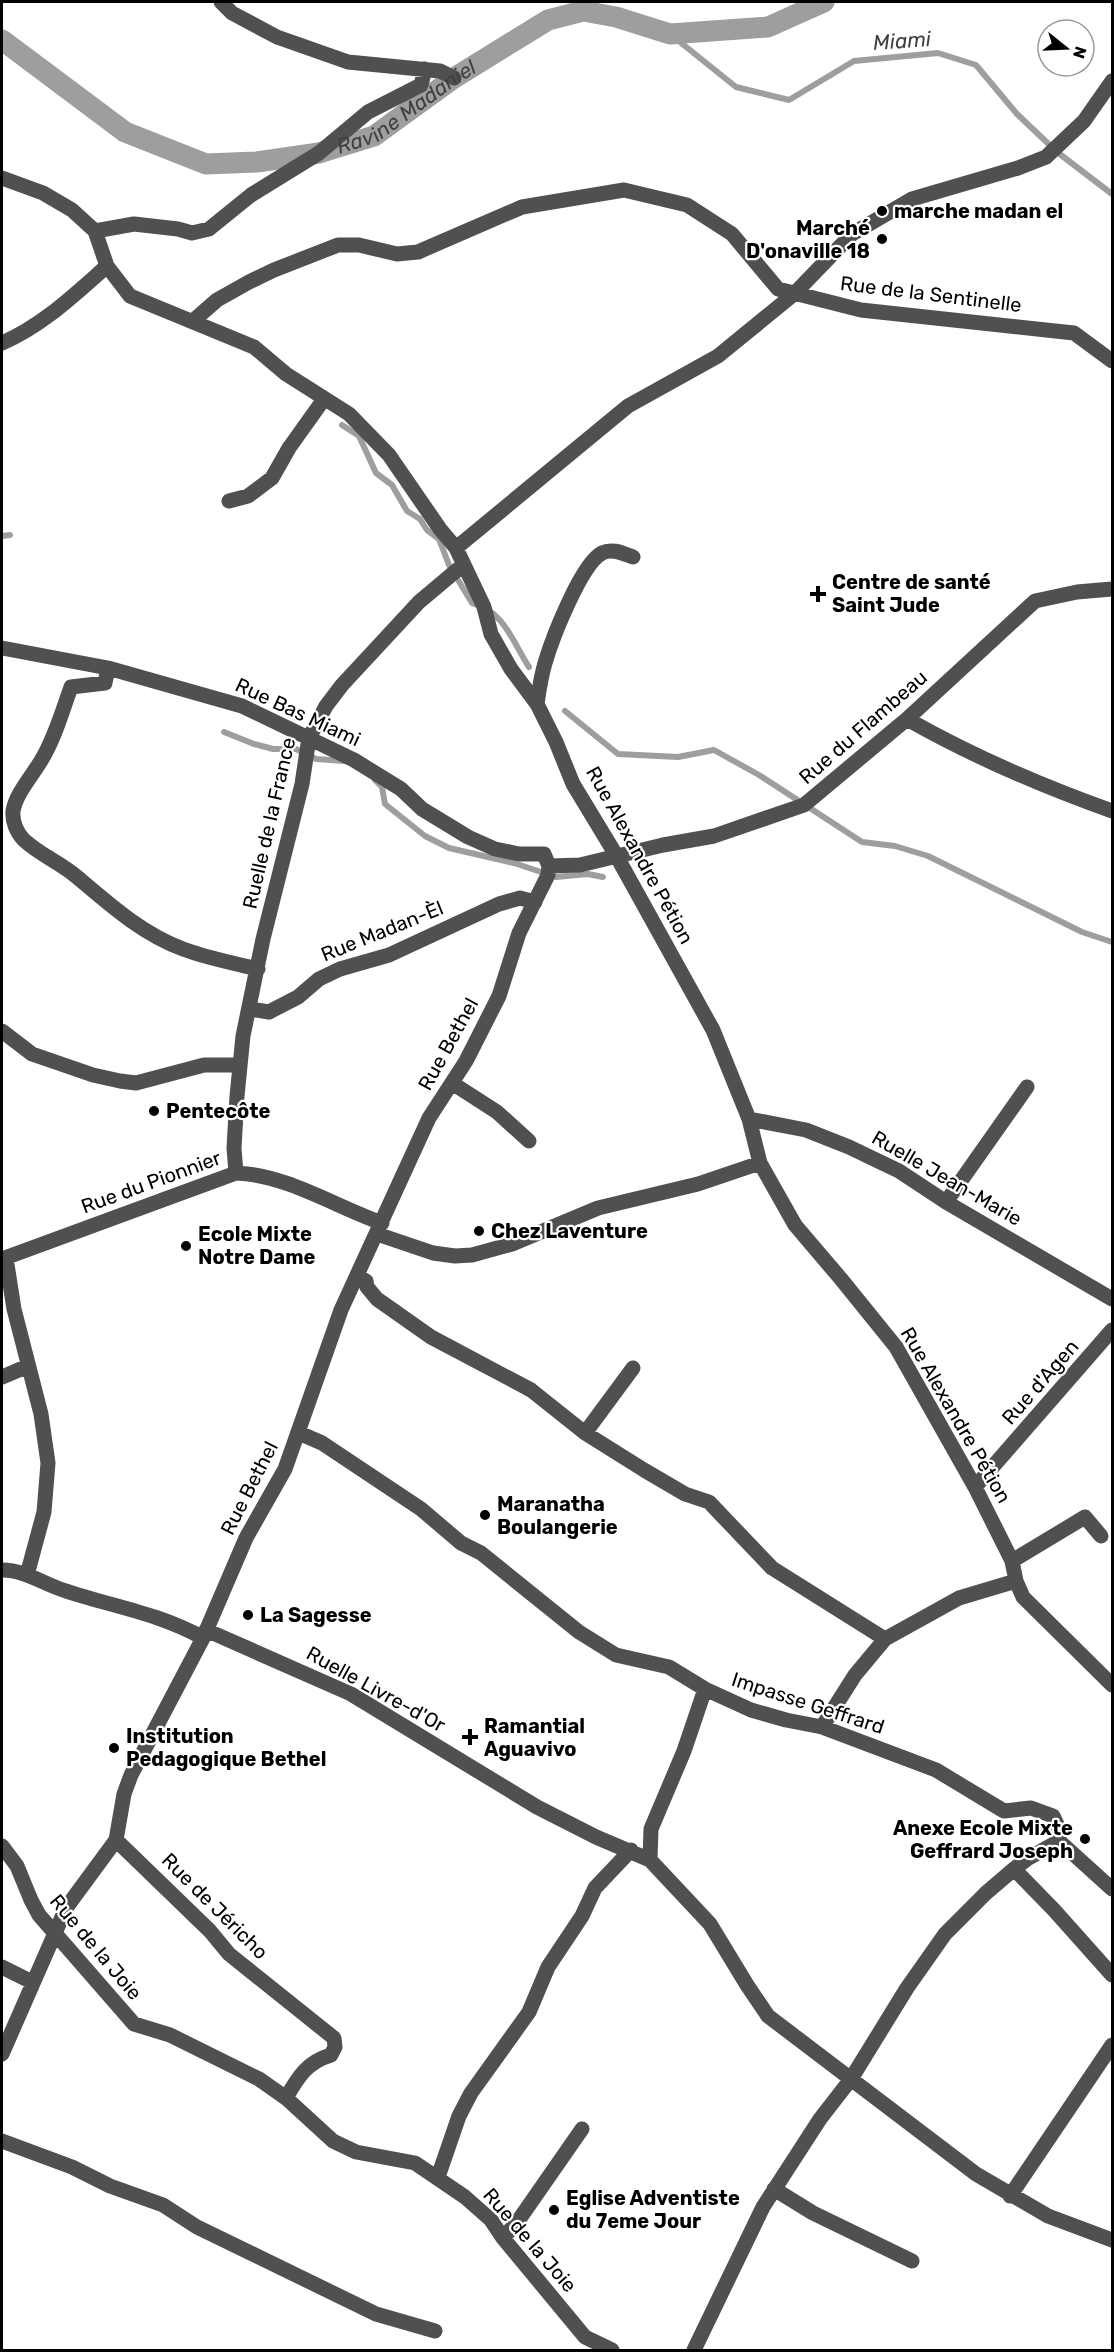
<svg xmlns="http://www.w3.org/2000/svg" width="1114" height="2352" font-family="Rubik,sans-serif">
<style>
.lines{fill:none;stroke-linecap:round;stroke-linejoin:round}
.stream{stroke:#9e9e9e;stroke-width:6}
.canal{stroke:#9e9e9e;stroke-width:21}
.minor{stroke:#505050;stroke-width:15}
.poi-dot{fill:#000;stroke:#fff;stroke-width:2}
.labels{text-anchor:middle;stroke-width:4.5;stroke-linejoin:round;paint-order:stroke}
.poi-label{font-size:20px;font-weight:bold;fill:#000;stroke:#fff;text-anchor:start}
.street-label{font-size:20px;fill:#000;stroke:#fff}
.water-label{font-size:21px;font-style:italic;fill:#3f3f3f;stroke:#fff}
</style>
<rect width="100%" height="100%" fill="#fff"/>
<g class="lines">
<!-- stream -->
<path class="stream" d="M670 34 736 87 789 100 854 61 938 53 976 65 1017 114 1057 152 1112 194
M342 425 359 436 376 473 392 485 407 511 420 519 427 530 439 539 449 565 472 603C505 612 512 641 529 667
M2 536 10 535
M565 711 618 754 678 757 714 750 759 775 862 842 895 846 928 856 1082 932 1112 942
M224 732 254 744 273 749H296L316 759 344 761
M375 780 382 787 385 804 425 836 449 848 514 863 556 877 588 874 603 877"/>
<!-- canal -->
<path class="canal" id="s1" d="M2 40 125 132 206 164 257 162 319 153 374 136 454 78 548 20 583 11 616 17 670 34 768 27 824 2"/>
<!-- minor -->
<path class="minor" d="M221 2 232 13 277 37 348 62 440 71 454 78
M2 178 43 193 72 210 95 231 107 266 130 296 254 347 286 374 349 414 389 455 440 529 456 548 484 607 491 634 511 669 537 704 556 742 573 784 616 855 713 1030 749 1119 760 1163 795 1225 841 1279 896 1347 975 1487 1012 1561 1016 1581 1023 1597 1112 1685
M95 231 134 224 178 229 192 233 209 229 251 195 319 153 368 112 421 85 425 69
M193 321 217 300 249 282 274 270 338 245H359L397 254 418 252 522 207 624 190 687 205 732 234 778 289 861 310 1074 333 1112 361
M2 343C42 326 74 295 107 266
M229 501 248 496 272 478 289 448 324 399
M456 548 628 406 718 356 794 294 852 234 912 199 1018 168 1046 157 1084 121 1112 81
M2 648 108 668 242 706 354 760 401 789 422 809 468 837 495 849 519 854H544L549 866
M108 668 105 683 71 687C62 712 55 737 42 759 33 775 16 793 13 811 12 822 17 833 24 840 40 855 61 863 77 877 109 904 142 934 183 949 207 958 233 963 258 969
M537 704C539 690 541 676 545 663 552 639 581 564 602 553 612 548 622 553 633 557
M907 719C972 756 1042 786 1112 811
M549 866 580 865 663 845 714 836 804 805 907 719 1035 601 1077 592 1112 589
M250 1009 269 1012 298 997 319 979 340 969 389 955 499 904 520 898 535 902
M2 1031 32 1054 93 1075 120 1081 136 1083 204 1065H240
M452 1083 497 1112 529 1141
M749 1119 806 1130 849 1147 899 1171 946 1202 1112 1299
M236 1173 234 1148 237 1096 243 1036 263 939 302 784 309 738 326 706 342 685 419 602 463 565
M946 1202 1027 1087
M377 1234 433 1253 455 1256 472 1255 512 1244 598 1208 698 1184 760 1163
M6 1258 14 1309 41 1414 48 1463 44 1512 27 1575
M2 1259 236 1173C287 1175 334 1206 382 1223
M357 1276 366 1281 367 1287 377 1299 431 1337 531 1390 585 1433 644 1470 685 1494 709 1502 772 1568 885 1639
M2 1377 28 1366
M299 1433 322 1443 421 1509 461 1543 481 1553 579 1632 616 1655 669 1667 705 1689 751 1710 786 1720 822 1727 936 1770 1004 1811 1031 1808 1053 1816 1059 1829V1841L1112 1889
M585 1433 633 1368
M975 1487 1112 1330
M1012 1561 1085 1517 1101 1536
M2 1570C24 1570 42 1583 63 1590 110 1606 159 1613 203 1638
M206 1630 351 1694 537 1807 596 1837 650 1860
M705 1689 684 1751 651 1829 650 1860 710 1924 747 1985 768 2016 976 2174 1048 2216 1112 2240
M822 1727 855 1675 885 1639 959 1598 1016 1581
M116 1840 210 1931 229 1954 334 2038 335 2047 331 2055C307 2062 298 2077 286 2098
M2 1846 17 1866 31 1900 39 1915 134 2024 170 2035 259 2079 286 2098 333 2141 356 2152 415 2163 465 2197 491 2220 503 2238 585 2337 612 2350
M1014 1869 1054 1910 1112 1975
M2 1967 32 1982
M2 2054 66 1908 116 1840 124 1794 131 1775 203 1638 246 1538 285 1469 341 1310 429 1118 466 1061 499 996 519 933 548 875 549 866
M2 2141 72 2167 110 2186 163 2205 197 2227 376 2314 435 2331
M438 2177 459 2116 471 2093 529 2012 548 1967 582 1916 595 1888 631 1850
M774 2189 813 2213 912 2261
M1010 2196 1112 2045
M503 2238 518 2221 582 2129
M694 2350 763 2207 820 2119 851 2079 907 1988 945 1934 986 1893 1014 1869 1027 1859 1059 1841"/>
</g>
<!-- markers -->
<g class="poi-dot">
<circle cx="882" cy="211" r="6"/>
<circle cx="882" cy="239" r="6"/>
<path d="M815 585h6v6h6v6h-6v6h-6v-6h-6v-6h6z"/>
<circle cx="154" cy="1111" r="6"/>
<circle cx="479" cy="1231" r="6"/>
<circle cx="186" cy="1246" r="6"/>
<circle cx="485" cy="1515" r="6"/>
<circle cx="248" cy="1615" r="6"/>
<path d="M467 1728h6v6h6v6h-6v6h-6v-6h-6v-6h6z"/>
<circle cx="114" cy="1748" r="6"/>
<circle cx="1085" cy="1839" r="6"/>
<circle cx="554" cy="2210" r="6"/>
</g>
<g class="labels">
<!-- poi labels -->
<g class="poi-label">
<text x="894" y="218">marche madan el</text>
<text x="870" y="235" text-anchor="end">Marché<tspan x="870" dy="23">D'onaville 18</tspan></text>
<text x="832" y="589">Centre de santé<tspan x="832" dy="23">Saint Jude</tspan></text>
<text x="166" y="1118">Pentecôte</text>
<text x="491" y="1238">Chez Laventure</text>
<text x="198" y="1241">Ecole Mixte<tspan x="198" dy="23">Notre Dame</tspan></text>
<text x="497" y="1511">Maranatha<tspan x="497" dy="23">Boulangerie</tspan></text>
<text x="260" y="1622">La Sagesse</text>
<text x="484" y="1733">Ramantial<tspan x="484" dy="23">Aguavivo</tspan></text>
<text x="126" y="1743">Institution<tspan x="126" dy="23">Pedagogique Bethel</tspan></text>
<text x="1073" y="1835" text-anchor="end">Anexe Ecole Mixte<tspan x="1073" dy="23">Geffrard Joseph</tspan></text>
<text x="566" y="2205">Eglise Adventiste<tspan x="566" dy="23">du 7eme Jour</tspan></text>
</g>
<!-- street labels -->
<g class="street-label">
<text transform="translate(931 294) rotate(7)" y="7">Rue de la Sentinelle</text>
<text transform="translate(298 712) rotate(25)" y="7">Rue Bas Miami</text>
<text transform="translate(863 727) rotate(-41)" y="7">Rue du Flambeau</text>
<text transform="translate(269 823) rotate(-77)" y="7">Ruelle de la France</text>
<text transform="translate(640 855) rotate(61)" y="7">Rue Alexandre Pétion</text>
<text transform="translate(382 931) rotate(-22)" y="7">Rue Madan-Èl</text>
<text transform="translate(448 1044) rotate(-61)" y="7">Rue Bethel</text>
<text transform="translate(947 1178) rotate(30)" y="7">Ruelle Jean-Marie</text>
<text transform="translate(151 1182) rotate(-20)" y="7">Rue du Pionnier</text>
<text transform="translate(1040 1382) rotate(-49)" y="7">Rue d'Agen</text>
<text transform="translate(956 1415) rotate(60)" y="7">Rue Alexandre Pétion</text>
<text transform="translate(249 1488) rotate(-63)" y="7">Rue Bethel</text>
<text transform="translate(376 1689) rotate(29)" y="7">Ruelle Livre-d'Or</text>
<text transform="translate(808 1703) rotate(18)" y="7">Impasse Geffrard</text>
<text transform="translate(215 1906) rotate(45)" y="7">Rue de Jéricho</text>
<text transform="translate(96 1947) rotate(50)" y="7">Rue de la Joie</text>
<text transform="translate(530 2240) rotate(49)" y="7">Rue de la Joie</text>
</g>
<!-- water labels -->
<g class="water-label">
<text transform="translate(902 41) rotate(-4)" y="7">Miami</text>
<text dy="7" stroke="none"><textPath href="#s1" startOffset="454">Ravine Madaniel</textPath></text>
</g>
</g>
<!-- border -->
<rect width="1114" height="2352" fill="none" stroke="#000000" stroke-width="6"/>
<!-- north arrow -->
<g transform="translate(1066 48) rotate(108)"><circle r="28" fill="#ffffff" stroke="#999999" stroke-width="1.5"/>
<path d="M0-4.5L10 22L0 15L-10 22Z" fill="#000000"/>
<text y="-9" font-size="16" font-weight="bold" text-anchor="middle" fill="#000000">N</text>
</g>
</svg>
